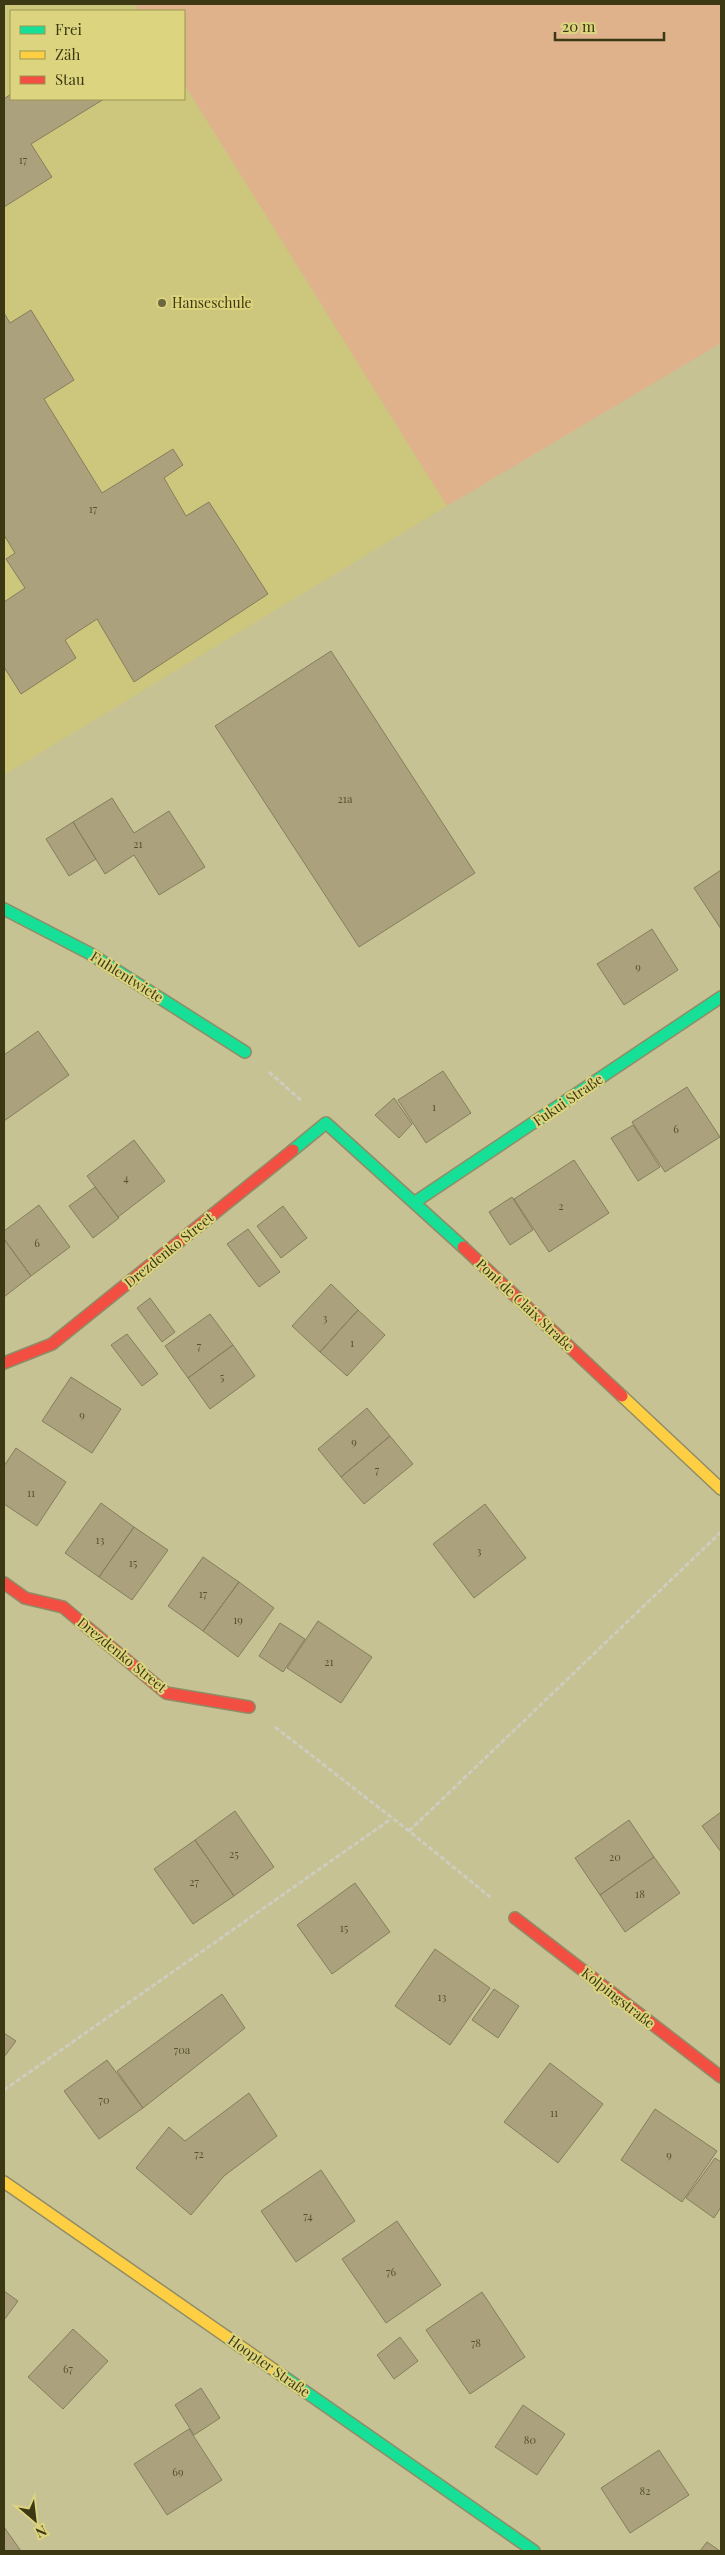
<svg xmlns="http://www.w3.org/2000/svg" width="725" height="2555" font-family="'Playfair Display',serif">
<style>
.built{fill:#cdc67d}
.green{fill:#dfb28b}
.building{fill:#aba27d;stroke:#857e5c}
.lines{fill:none;stroke-linecap:round;stroke-linejoin:round}
.fast-casing{stroke:#908c66;stroke-width:14}
.slow-casing{stroke:#908c66;stroke-width:14}
.jam-casing{stroke:#908c66;stroke-width:14}
.path{stroke:#ceccbe;stroke-width:3;stroke-dasharray:5 2.5;stroke-linecap:butt}
.fast{stroke:#16e098;stroke-width:11}
.slow{stroke:#ffcf43;stroke-width:11}
.jam{stroke:#f24e42;stroke-width:11}
.poi-dot{fill:#6c6840;stroke:#dcd47e;stroke-width:2}
.labels{text-anchor:middle;stroke-width:4;stroke-linejoin:round;paint-order:stroke}
.number-label{font-size:11px;fill:#57522e}
.poi-label{font-size:14px;fill:#3b3813;stroke:#dcd47e;text-anchor:start}
.street-label{font-size:14px;fill:#3b3813;stroke:#dcd47e}
</style>
<rect width="100%" height="100%" fill="#c6c294"/>
<!-- built -->
<path class="built" d="M4 4H134L138 11H11V99H184V84L447 506 4 775Z"/>
<!-- green -->
<path class="green" d="M134 4H721V343L447 506 184 84V11H138Z"/>
<!-- building -->
<path class="building" d="M11 94V99H104L31 144 52 177 4 207V99Z
M31 310 74 380 44 399 102 493 173 449 183 465 164 478 186 516 209 502 268 594 134 682 97 619 65 640 76 658 21 694 4 667V602L25 588 6 559 15 553 4 535V313L10 323Z
M331 651 475 873 359 947 215 726Z
M112 798 134 833 169 811 205 867 159 895 134 855 105 874 73 822Z
M73 822 96 859 69 876 46 839Z
M721 870V929L694 888Z
M652 929 678 970 624 1005 597 964Z
M38 1031 69 1075 4 1121V1055Z
M443 1071 471 1113 426 1143 398 1100Z
M687 1087 720 1137 665 1172 632 1122Z
M394 1098 412 1124 399 1138 375 1115Z
M633 1125 660 1167 638 1181 611 1138Z
M134 1140 165 1181 118 1217 87 1176Z
M574 1160 609 1213 549 1252 514 1199Z
M95 1187 119 1218 93 1238 69 1206Z
M512 1197 533 1230 510 1245 489 1212Z
M39 1205 70 1247 31 1276 4 1239V1231Z
M283 1206 307 1238 281 1258 257 1226Z
M248 1229 280 1272 259 1287 227 1244Z
M4 1239 31 1276 4 1297Z
M331 1284 358 1310 320 1352 292 1326Z
M150 1298 175 1332 162 1342 137 1308Z
M358 1310 385 1335 347 1376 320 1352Z
M210 1314 233 1345 188 1378 165 1346Z
M127 1334 158 1374 142 1386 111 1345Z
M233 1345 255 1376 210 1409 188 1378Z
M71 1377 121 1409 92 1453 42 1421Z
M367 1408 390 1436 341 1477 318 1449Z
M390 1436 413 1464 364 1504 341 1477Z
M16 1448 66 1482 37 1526 4 1504V1466Z
M101 1503 134 1527 99 1577 65 1553Z
M485 1504 526 1558 474 1598 433 1544Z
M134 1527 168 1550 132 1600 99 1577Z
M203 1557 239 1582 203 1631 168 1606Z
M239 1582 274 1608 238 1657 203 1631Z
M318 1621 372 1657 341 1703 287 1668Z
M280 1623 305 1639 283 1672 259 1656Z
M235 1811 274 1867 234 1896 195 1840Z
M721 1812V1852L702 1826Z
M629 1820 654 1857 600 1895 575 1858Z
M195 1840 234 1896 193 1924 154 1869Z
M654 1857 680 1893 625 1932 600 1895Z
M355 1883 390 1932 332 1974 297 1925Z
M435 1949 490 1988 450 2045 395 2006Z
M494 1989 519 2006 498 2038 472 2020Z
M222 1994 245 2028 143 2108 117 2071Z
M4 2033 16 2041 4 2057Z
M107 2060 143 2108 99 2139 64 2091Z
M550 2063 603 2104 558 2163 504 2122Z
M249 2093 277 2136 224 2176 191 2215 136 2168 169 2127 185 2141Z
M655 2109 717 2151 682 2202 621 2160Z
M715 2158 721 2162V2207L714 2218 686 2198Z
M321 2170 355 2221 296 2262 261 2211Z
M397 2221 441 2285 386 2323 342 2259Z
M4 2291 18 2301 4 2320Z
M482 2292 525 2357 470 2394 426 2330Z
M73 2329 108 2361 63 2409 28 2377Z
M400 2337 418 2361 394 2379 377 2355Z
M201 2388 220 2418 194 2435 175 2405Z
M523 2405 565 2434 537 2475 495 2447Z
M189 2429 222 2480 167 2515 134 2464Z
M659 2450 689 2495 630 2533 601 2488Z
M4 2527 21 2551H4Z
M707 2542 720 2551H700Z"/>
<g class="lines">
<defs>
<path id="fast" d="M4 909 89 953 245 1052
M293 1150 326 1123 463 1247
M415 1202 721 997
M280 2374 534 2551"/>
<path id="slow" d="M622 1396 721 1489
M4 2182 280 2374"/>
<path id="jam" d="M463 1247 622 1396
M4 1363 52 1344 293 1150
M4 1583 25 1598 63 1607 166 1693 249 1707
M515 1918 721 2077"/>
</defs>
<!-- fast casing -->
<use href="#fast" class="fast-casing"/>
<!-- slow casing -->
<use href="#slow" class="slow-casing"/>
<!-- jam casing -->
<use href="#jam" class="jam-casing"/>
<!-- path -->
<path class="path" d="M269 1072 302 1101
M275 1727 409 1831 490 1897
M409 1831 721 1532
M4 2090 391 1819"/>
<!-- fast -->
<use href="#fast" class="fast"/>
<!-- slow -->
<use href="#slow" class="slow"/>
<!-- jam -->
<use href="#jam" class="jam"/>
</g>
<!-- markers -->
<circle class="poi-dot" cx="162" cy="303" r="5"/>
<g class="labels">
<!-- number labels -->
<g class="number-label">
<text x="23" y="164">17</text>
<text x="93" y="513">17</text>
<text x="345" y="803">21a</text>
<text x="138" y="848">21</text>
<text x="638" y="971">9</text>
<text x="434" y="1111">1</text>
<text x="676" y="1133">6</text>
<text x="126" y="1182">4</text>
<text x="561" y="1210">2</text>
<text x="37" y="1247">6</text>
<text x="325" y="1322">3</text>
<text x="352" y="1347">1</text>
<text x="199" y="1350">7</text>
<text x="222" y="1381">5</text>
<text x="82" y="1419">9</text>
<text x="354" y="1446">9</text>
<text x="377" y="1474">7</text>
<text x="31" y="1497">11</text>
<text x="100" y="1544">13</text>
<text x="479" y="1555">3</text>
<text x="133" y="1567">15</text>
<text x="203" y="1598">17</text>
<text x="238" y="1624">19</text>
<text x="329" y="1666">21</text>
<text x="234" y="1858">25</text>
<text x="615" y="1861">20</text>
<text x="194" y="1886">27</text>
<text x="640" y="1898">18</text>
<text x="344" y="1932">15</text>
<text x="442" y="2001">13</text>
<text x="182" y="2054">70a</text>
<text x="104" y="2104">70</text>
<text x="554" y="2117">11</text>
<text x="199" y="2158">72</text>
<text x="669" y="2159">9</text>
<text x="308" y="2220">74</text>
<text x="391" y="2276">76</text>
<text x="476" y="2347">78</text>
<text x="68" y="2373">67</text>
<text x="530" y="2444">80</text>
<text x="178" y="2476">69</text>
<text x="645" y="2495">82</text>
</g>
<!-- poi labels -->
<g class="poi-label">
<text x="172" y="308">Hanseschule</text>
</g>
<!-- street labels -->
<g class="street-label">
<text transform="translate(127 977) rotate(32)" y="5">Fuhlentwiete</text>
<text transform="translate(568 1100) rotate(-34)" y="5">Fukui Straße</text>
<text transform="translate(169 1250) rotate(-39)" y="5">Drezdenko Street</text>
<text transform="translate(525 1305) rotate(43)" y="5">Pont de Claix Straße</text>
<text transform="translate(122 1655) rotate(39)" y="5">Drezdenko Street</text>
<text transform="translate(618 1998) rotate(38)" y="5">Kolpingstraße</text>
<text transform="translate(269 2366) rotate(35)" y="5">Hoopter Straße</text>
</g>
</g>
<!-- border -->
<rect width="725" height="2555" fill="none" stroke="#3b3813" stroke-width="10"/>
<!-- legend -->
<rect x="10" y="10" width="175" height="90" fill="#dcd47e" stroke="#9c9653"/>
<rect x="20" y="26" width="25" height="8" fill="#16e098" stroke="#9c9653"/>
<text x="55" y="35" font-size="15" fill="#3b3813">Frei</text>
<rect x="20" y="51" width="25" height="8" fill="#ffcf43" stroke="#9c9653"/>
<text x="55" y="60" font-size="15" fill="#3b3813">Zäh</text>
<rect x="20" y="76" width="25" height="8" fill="#f24e42" stroke="#9c9653"/>
<text x="55" y="85" font-size="15" fill="#3b3813">Stau</text>
<!-- north arrow -->
<g transform="translate(35 2520) rotate(152)" stroke="#dcd47e" stroke-width="4" paint-order="stroke">
<path d="M0-4L9 19L0 12L-9 19Z" fill="#3b3813"/>
<text y="-8" font-size="14" font-weight="bold" text-anchor="middle" fill="#3b3813">N</text>
</g>
<!-- scale -->
<path d="M555 32v8h109v-8" fill="none" stroke="#3b3813" stroke-width="2.5"/>
<text x="562" y="32" font-size="15" fill="#3b3813" stroke="#dcd47e" stroke-width="4" paint-order="stroke">20 m</text>
</svg>
